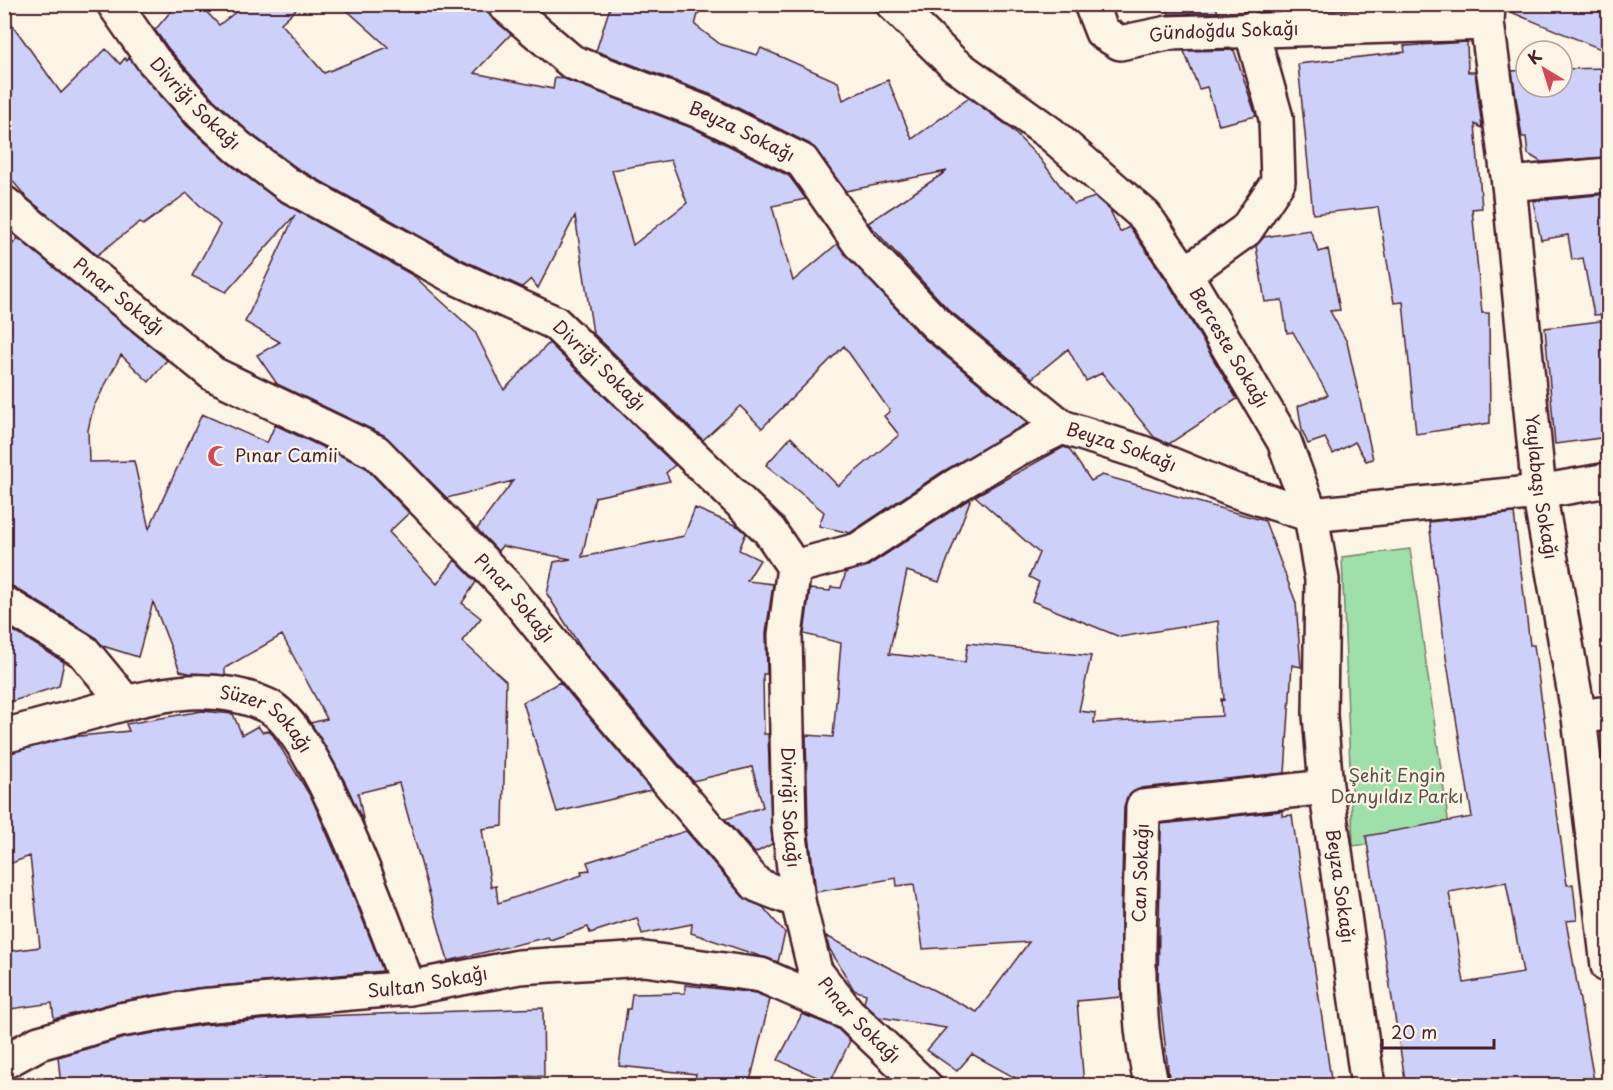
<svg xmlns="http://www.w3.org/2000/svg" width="1613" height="1090" font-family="'Playpen Sans',sans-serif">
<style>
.green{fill:#9fe0aa;stroke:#74806a;stroke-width:1.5}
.building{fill:#cdd1fa;stroke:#4a1f2b;stroke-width:1.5;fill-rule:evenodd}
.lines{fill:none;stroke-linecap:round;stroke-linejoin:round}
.service-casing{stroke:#4a1f2b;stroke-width:26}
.minor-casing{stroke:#4a1f2b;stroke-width:38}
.tertiary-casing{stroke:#4a1f2b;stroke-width:38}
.service{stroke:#fcf5e5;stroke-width:21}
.minor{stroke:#fcf5e5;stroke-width:33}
.tertiary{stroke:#fcf5e5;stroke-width:33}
.labels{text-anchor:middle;stroke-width:4.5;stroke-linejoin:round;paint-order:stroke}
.street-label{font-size:18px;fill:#4a1f2b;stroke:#fcf5e5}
.poi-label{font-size:18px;fill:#4a1f2b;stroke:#fcf5e5;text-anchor:start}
.park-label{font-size:18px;fill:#5f4f4b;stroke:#fcf5e5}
</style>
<rect width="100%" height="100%" fill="#fcf5e5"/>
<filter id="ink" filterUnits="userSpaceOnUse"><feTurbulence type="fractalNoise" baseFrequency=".0167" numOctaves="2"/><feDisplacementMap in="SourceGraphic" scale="12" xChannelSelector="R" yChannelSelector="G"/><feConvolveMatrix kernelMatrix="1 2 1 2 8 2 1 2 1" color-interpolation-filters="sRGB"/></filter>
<g filter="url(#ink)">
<!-- green -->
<path class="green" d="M1410 549 1450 833 1353 846 1342 557Z"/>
<!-- building -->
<path class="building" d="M177 4H199L219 25 246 4H302L281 23 324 73 388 47 340 4H483L492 18 511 34 474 73 553 89 555 77 562 78 697 130 789 176 806 199 772 206 793 281 837 244 922 337 1028 423 942 472 850 533 819 526 824 512 766 465 791 437 838 486 899 435 884 416 890 411 844 346 762 428 740 406 703 440 593 333 575 216 538 288 531 279 522 287 461 259 297 168 250 133 214 100 168 48 155 30ZM671 160 687 203 633 245 612 170Z
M611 4H701L695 25 720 44 757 55 761 48 838 82 843 100 888 80 912 139 969 98 1008 126 1041 160 1074 204 1095 197 1110 210 1120 232 1129 227 1131 229 1169 284 1237 399 1169 444 1154 437 1102 373 1086 381 1068 349 1032 378 949 310 868 223 947 171 846 191 810 144 712 95 596 51Z
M1165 4H1215L1218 13 1169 14Z
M1507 4H1608V52L1506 10Z
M4 13 61 93 106 49 120 64 125 58 127 61 129 58 187 126 227 162 278 200 414 276 475 332 504 390 549 343 675 465 666 473 670 481 595 497 582 557 684 536 695 508 739 527 746 533 739 550 760 560 747 581 773 584 766 633 767 674H763L764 734H768L772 844 755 853 725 819 763 807 752 767 693 781 585 654 547 594 554 562 571 559 502 546 498 551 477 529 513 481 447 498 384 435 277 384 257 355 280 342 245 322 295 215 226 292 192 276 220 225 187 193 143 225 140 222 97 255 27 198 4 171Z
M1467 42 1468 72H1475L1482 128 1475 124 1482 208 1472 209 1482 313H1489L1490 423 1416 434 1403 302 1394 303 1378 207 1313 214 1298 64 1405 52 1404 46Z
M1234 50 1256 116 1219 125 1207 87 1199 89 1184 51Z
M1608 68V157L1541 162 1528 154 1526 137H1522L1512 71 1526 70V87H1562V69Z
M1608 194V314L1594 315 1583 258 1572 260 1568 235 1541 240 1533 201Z
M1310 230 1319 252 1328 249 1340 310 1330 311 1347 342 1373 459 1366 461 1355 442 1333 454 1325 438 1308 444 1302 430 1298 406 1328 395 1293 332 1287 333 1282 300 1265 302 1256 246 1264 237Z
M18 238 167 360 149 382 121 355 93 408 88 430 89 462 134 461 149 529 202 414 267 443 275 425 365 467 409 513 389 532 437 584 455 560 476 582 462 603 481 618 462 641 506 681 503 826 482 829 491 887 496 886 498 903 582 875 581 871 590 870 587 862 686 831 743 897 763 907 785 933 778 962 691 933 692 924 642 934 637 918 590 933 588 927 550 940 548 937 448 961 399 783 358 793 364 824 345 782 310 723 327 719 282 635 225 668V675L189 673 180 671 153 602 138 657 103 646 94 636 14 587 4 584V254Z
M1608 320V437L1555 444 1545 328Z
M1064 447 1069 449 1091 481 1102 475 1265 521 1296 603 1301 667 1292 665 1285 773 1141 788 1127 798 1124 807 1121 911V997L1077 1001 1084 1086H1030L972 1054 957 1071 927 1050 946 1028 879 1017 864 1003 866 994 854 990 829 948 826 936 977 1012 1029 942 923 949 914 884 897 886 896 878 816 892 808 826 806 735 833 737 841 643 804 634 810 589 830 591 831 587 841 588 846 572 868 566 971 498 939 582 907 571 889 654 965 662 968 643 1091 656 1079 711 1095 713 1094 723 1222 716 1221 699 1224 700 1218 621 1120 637 1032 601 1039 582 1029 577 1039 553 975 496Z
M1514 513 1530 645H1534L1567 885 1573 884 1577 920 1566 921 1595 1086H1406L1366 836 1472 817 1446 657 1429 522ZM1506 882 1523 973 1464 983 1449 892Z
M4 625 64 662 59 686 4 704Z
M560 682 579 705 651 790 557 812 523 702Z
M202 711 233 714 242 735 258 726 262 732 268 731 273 735 312 799 350 887 383 971 197 988 117 1002 54 1019 52 1003 4 1010V952L40 947 30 856 4 866V754L70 737 129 731 126 724Z
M1282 811V816L1292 815 1332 1086H1170L1158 984 1161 824Z
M685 985 756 993 770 999 749 1086H694L696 1074 619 1066 627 1009H630L632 994 685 993Z
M543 1008 544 1076 397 1081 334 1079V1082L260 1081 234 1086H61L58 1057 124 1038 202 1025 294 1017Z
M802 1014 837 1028 850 1041 830 1083 778 1060Z"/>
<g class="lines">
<defs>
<path id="service" d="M1291 4 1293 28"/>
<g id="minor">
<path id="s1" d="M114 4 153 60 201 113 238 147 287 184 453 276 555 323 769 530 794 567 785 635 789 827 798 901"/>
<path id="s2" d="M504 4 572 62 705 113 802 161 860 244 936 324 1062 427 1143 453 1233 490 1311 515 1322 580 1320 715 1326 787 1368 1086"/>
<path id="s3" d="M1091 4 1102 32 1120 43 1168 33 1487 23"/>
<path id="s4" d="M1488 4 1487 23 1509 184 1539 492 1579 717 1608 966"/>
<path d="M1509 184 1608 175"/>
<path id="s5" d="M4 203 213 374 376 452 508 588 593 693 757 885 798 901 815 971 848 1013 925 1086"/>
<path d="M1185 274 1246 230 1278 182 1276 118 1251 29"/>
<path d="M794 567 858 550 952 488 1012 452 1062 427"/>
<path id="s6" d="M4 603 84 652 126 703C173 691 222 684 268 706 317 730 387 931 409 988"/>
<path d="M1579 717 1608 713"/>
<path d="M4 736 126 703"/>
<path id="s7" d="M4 1062 39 1043 120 1020 200 1006 409 988 519 967 644 959 761 975 843 1011"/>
<path id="s8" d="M1152 1086C1130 1003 1142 894 1143 807L1326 787"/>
</g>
<g id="tertiary">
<path id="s9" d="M893 4 954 64 1051 134 1145 216 1185 274 1284 441 1311 515 1539 492 1608 480"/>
</g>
</defs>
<!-- service casing -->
<use href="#service" class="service-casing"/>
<!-- minor casing -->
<use href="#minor" class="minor-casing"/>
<!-- tertiary casing -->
<use href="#tertiary" class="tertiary-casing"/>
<!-- service -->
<use href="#service" class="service"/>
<!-- minor -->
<use href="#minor" class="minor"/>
<!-- tertiary -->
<use href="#tertiary" class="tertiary"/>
</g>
</g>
<!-- icons -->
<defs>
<symbol id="mosque-bare" viewBox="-9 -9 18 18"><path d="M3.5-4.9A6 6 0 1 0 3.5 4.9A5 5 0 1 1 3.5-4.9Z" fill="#d1495b" stroke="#fcf5e5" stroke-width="2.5" paint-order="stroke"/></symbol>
</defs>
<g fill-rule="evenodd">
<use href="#mosque-bare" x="203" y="441" width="30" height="30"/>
</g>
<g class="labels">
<!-- street labels -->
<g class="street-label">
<text dy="6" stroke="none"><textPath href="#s3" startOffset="156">Gündoğdu Sokağı</textPath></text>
<text dy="6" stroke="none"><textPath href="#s1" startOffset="129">Divriği Sokağı</textPath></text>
<text dy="6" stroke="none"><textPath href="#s2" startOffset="273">Beyza Sokağı</textPath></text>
<text dy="6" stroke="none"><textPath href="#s5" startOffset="148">Pınar Sokağı</textPath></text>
<text dy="6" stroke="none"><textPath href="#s9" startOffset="486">Berceste Sokağı</textPath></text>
<text dy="6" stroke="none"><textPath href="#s1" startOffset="615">Divriği Sokağı</textPath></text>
<text dy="6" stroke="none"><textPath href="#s2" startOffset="777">Beyza Sokağı</textPath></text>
<text dy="6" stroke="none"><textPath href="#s4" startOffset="486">Yaylabaşı Sokağı</textPath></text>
<text dy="6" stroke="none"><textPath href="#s5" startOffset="652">Pınar Sokağı</textPath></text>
<text dy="6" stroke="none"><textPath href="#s6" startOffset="310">Süzer Sokağı</textPath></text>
<text dy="6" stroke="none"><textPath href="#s1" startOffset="1137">Divriği Sokağı</textPath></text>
<text dy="6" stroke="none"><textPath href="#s8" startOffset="214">Can Sokağı</textPath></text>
<text dy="6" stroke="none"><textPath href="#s2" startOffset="1352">Beyza Sokağı</textPath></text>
<text dy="6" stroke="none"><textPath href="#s7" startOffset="434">Sultan Sokağı</textPath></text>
<text dy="6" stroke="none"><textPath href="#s5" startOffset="1210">Pınar Sokağı</textPath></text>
</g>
<!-- poi labels -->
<g class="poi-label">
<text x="235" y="462">Pınar Camii</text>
</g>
<!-- park labels -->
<g class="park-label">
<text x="1397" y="782">Şehit Engin<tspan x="1397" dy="21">Danyıldız Parkı</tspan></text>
</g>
</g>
<!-- margin -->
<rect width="1613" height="1090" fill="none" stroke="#fcf5e5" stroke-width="24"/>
<rect x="12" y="12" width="1589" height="1066" fill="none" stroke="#4a1f2b" stroke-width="2" filter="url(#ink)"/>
<!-- north arrow -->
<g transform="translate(1544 69) rotate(322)"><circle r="28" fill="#fcf5e5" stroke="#b59f9b" stroke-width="1.5"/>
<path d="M0-4.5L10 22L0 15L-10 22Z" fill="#d1495b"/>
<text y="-9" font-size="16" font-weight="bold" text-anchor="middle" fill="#4a1f2b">K</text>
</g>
<!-- scale -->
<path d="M1382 1039v9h112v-9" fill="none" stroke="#4a1f2b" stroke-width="3"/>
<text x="1391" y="1039" font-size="18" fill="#4a1f2b" stroke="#fcf5e5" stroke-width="4.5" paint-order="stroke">20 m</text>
</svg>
